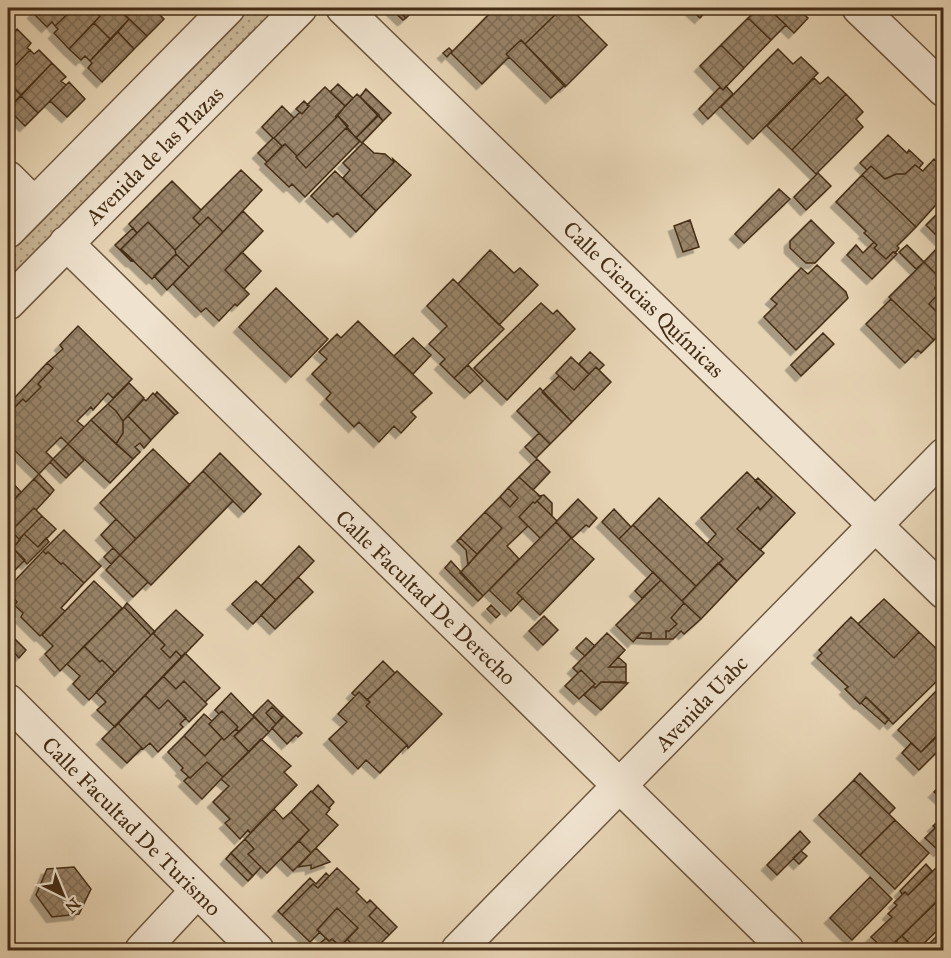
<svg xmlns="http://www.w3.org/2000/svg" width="951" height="958" font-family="'IM FELL Great Primer',serif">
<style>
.grass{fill:url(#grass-dots);stroke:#877256;stroke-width:1.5}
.building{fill:url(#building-cross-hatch);stroke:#442d15;stroke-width:1.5;filter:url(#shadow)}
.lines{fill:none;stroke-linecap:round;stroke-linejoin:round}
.minor-casing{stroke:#6c563c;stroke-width:36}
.minor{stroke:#efe2ce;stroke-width:33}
.labels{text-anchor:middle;stroke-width:5;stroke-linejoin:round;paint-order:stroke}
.street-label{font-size:22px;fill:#442d15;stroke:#efe2ce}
</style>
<defs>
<pattern id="grass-dots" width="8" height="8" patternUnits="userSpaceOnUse" patternTransform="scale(1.5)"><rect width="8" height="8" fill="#cab798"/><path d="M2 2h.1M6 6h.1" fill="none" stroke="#a6957b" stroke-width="1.8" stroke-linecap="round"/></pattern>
<pattern id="building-cross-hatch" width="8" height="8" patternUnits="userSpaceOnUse" patternTransform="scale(1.5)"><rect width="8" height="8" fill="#988367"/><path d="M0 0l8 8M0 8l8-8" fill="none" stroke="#7e6c54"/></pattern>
<filter id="shadow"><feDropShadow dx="-5.5" dy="5.5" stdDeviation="0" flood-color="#0004"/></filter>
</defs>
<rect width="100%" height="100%" fill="#e6d3b3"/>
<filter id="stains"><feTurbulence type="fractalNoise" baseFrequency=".00333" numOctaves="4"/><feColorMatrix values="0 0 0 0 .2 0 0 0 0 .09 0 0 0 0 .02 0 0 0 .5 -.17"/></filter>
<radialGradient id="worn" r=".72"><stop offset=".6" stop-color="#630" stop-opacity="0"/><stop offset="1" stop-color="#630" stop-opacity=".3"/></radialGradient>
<!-- grass -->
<path class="grass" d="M221 8H278L8 283V217Z"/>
<!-- building -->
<path class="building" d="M38 8H74L55 26 52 22 47 27 33 13Z
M74 8H92L100 16 69 49 54 33 58 29 55 26Z
M100 8H117L129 19 110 39 94 23 100 16 96 13Z
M120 8H132L125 15 119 9Z
M132 8H153L164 19 147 36 125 15Z
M390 8H395L406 18 403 20Z
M395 8H416L406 18Z
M495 8H553L558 12 525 44 521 40 506 54 509 57 482 84 451 53Z
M562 8H570L607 45 565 87 525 44Z
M689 8H709L700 18Z
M759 8H768L786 25 771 40 748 18Z
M768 8H797L808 18 794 33Z
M748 18 771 40 744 68 721 45Z
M129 19 147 36 134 49 118 32Z
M94 23 110 39 90 61 85 56 81 60 69 49Z
M17 29 31 43 27 48 30 50 8 73V39Z
M118 32 134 49 102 82 88 68 92 63 90 61Z
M521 40 565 85 551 98 506 54Z
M721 45 744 68 723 90 700 66Z
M449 48 452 51 447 57 443 53Z
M778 49 793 64 801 57 818 73 753 139 721 107Z
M30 50 34 54 39 50 52 63 21 95 8 82V73Z
M52 63 66 77 61 81 66 85 38 113 21 96Z
M828 77 846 94 792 150 767 126 814 78 820 84Z
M8 82 21 95 8 109Z
M69 82 85 99 67 117 50 101Z
M338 84 353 98 345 106 330 92Z
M726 86 733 94 708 119 699 109 720 87 723 90Z
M325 87 345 106 336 118 297 156 285 144 282 146 274 138 300 112 302 114 309 106 307 105Z
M366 89 391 113 383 121 360 97Z
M357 94 379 115 356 138 338 116 335 117Z
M846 94 863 112 856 119 863 127 816 174 792 150Z
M21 96 38 113 25 126 8 109Z
M304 101 309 106 302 114 296 109Z
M282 106 294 118 274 138 282 146 267 162 258 153 273 138 262 127Z
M378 115 383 121 362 143 356 138Z
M338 116 348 126 306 168 296 157 297 156Z
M346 128 360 141 305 197 292 184 289 187 265 164 285 144 297 156 296 157 306 168Z
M888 135 907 153 909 150 923 163 919 168 915 165 905 174H896L885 179 871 166 867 170 860 163Z
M363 143 374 153 385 154 394 162 361 196 343 178 350 170 343 163Z
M393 159 411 175 376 211 361 196 394 162Z
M934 159 944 168V196L916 227 862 175 871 166 885 179 896 174H905L915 165 923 171Z
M241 170 262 190 223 232 208 217 200 225 193 218Z
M335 171 376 211 356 232 337 213 333 217 311 196Z
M818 173 831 186 806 210 794 197Z
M862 175 916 227 897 246 899 248 896 252H893L886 259 874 248 877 245 864 233 866 231 836 202Z
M172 181 201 210 193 218 200 225 175 250 148 222 137 233 129 224Z
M779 189 790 199 744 243 735 234Z
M243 211 263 231 225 270 249 294 237 306 235 304 219 321 206 308 201 312 173 284Z
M940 211 944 215 943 242 926 225Z
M208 217 223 232 189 267 176 254 175 250Z
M690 220 699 247 683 252 674 226Z
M811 220 834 243 815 263H806L790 248V241Z
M148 222 175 250 176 254 152 279 121 249Z
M133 228 137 233 121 249 133 260 131 261 115 245Z
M944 241V282L924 262Z
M874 242 877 245 874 248 886 259 893 252 897 254 872 279 847 255 856 245 863 253Z
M907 245 924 262 916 269 899 252Z
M490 250 514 273 520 268 538 285 499 325 458 284Z
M242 252 261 271 244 289 225 270Z
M176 254 189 267 167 290 154 276Z
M924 262 942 280 935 288 939 293 929 304 937 312 944 305V331L934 340 889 297Z
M817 265 846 292 848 298 796 350 764 317 777 304 771 299 801 268 808 274Z
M453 279 504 329 454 378 440 364 445 359 429 344 447 326 427 306Z
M942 280 944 291 938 292 935 288Z
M276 288 328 339 291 377 239 327Z
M942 291 944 305 937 312 929 304 939 293 938 292Z
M891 299 934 340 921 353 918 350 905 363 866 324Z
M541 303 553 314 557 310 575 329 507 400 474 368Z
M358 321 432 393 411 412 416 417 401 433 394 426 379 442 359 422 354 427 326 399 331 393 312 374 327 359 319 352 337 334 341 338Z
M78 326 132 379 113 398 108 393 93 410 91 407 77 421 84 427 68 444 61 437 46 452 53 459 39 474 8 444V422L12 418 8 414 23 399 26 402 41 387 38 384 53 368 47 363 63 349 60 345Z
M823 333 834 344 801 376 791 365Z
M413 338 431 355 413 374 394 356Z
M590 352 604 365 599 370 596 367 589 374 579 364Z
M571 357 589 374 574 390 556 373Z
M47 363 53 368 38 384 41 387 26 402 23 399 8 414V405Z
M468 365 483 381 470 393 454 378Z
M596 367 611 382 572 422 542 392 559 376 574 390Z
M129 383 144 398 123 421 116 411 108 404Z
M540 388 572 422 550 444 517 411Z
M157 392 178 413 175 415 155 395Z
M153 393 175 415 151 440 128 416 144 399 146 401Z
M108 404 116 411 123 421V433L116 444 91 420Z
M128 416 151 440 144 448 140 443 135 447 140 452 133 459 116 444 123 433V421Z
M91 420 133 459 110 483 68 444Z
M539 433 550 444 536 458 525 447Z
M68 444 84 460 69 475 53 459Z
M153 449 190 485 136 539 100 503Z
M220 453 261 494 244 512 203 471Z
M53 459 69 475 66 478 50 462Z
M537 459 550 472 533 490 519 477Z
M203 471 233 501 151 585 120 555Z
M747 472 772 497 760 510 758 507 737 529 764 553 737 581 719 563 723 559 707 544 716 534 701 518Z
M39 474 54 490 50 495 34 479Z
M519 477 541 497 535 503 533 502 519 517 528 526 507 546 519 559 483 596 460 573 502 528 485 512 500 497 510 507 518 498 508 488Z
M8 478 21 492 8 506Z
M758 478 795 513 760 550 737 529 758 507 760 510 772 497 755 481Z
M34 479 50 495 36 510 34 508 8 534V506Z
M508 488 518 498 510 507 500 497Z
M544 495 552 503V516L537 501 541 497 539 496Z
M659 498 723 559 696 586 633 525Z
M578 499 597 518 589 527 586 525 572 538 556 522Z
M537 501 557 521 540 538 519 517 533 502 535 503Z
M34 508 42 516 19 539 11 531Z
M614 509 631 527 619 539 602 522Z
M485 512 502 528 477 554 460 538Z
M42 516 56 529 38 547 24 534Z
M116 519 136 539 120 555 101 535Z
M556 522 571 538 517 593 523 598 511 611 489 590Z
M633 525 696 586 682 601 619 539Z
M64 530 101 566 84 583 63 563 61 564 48 552 46 554 43 551Z
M11 531 20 540 13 548 25 560 8 577V534Z
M24 534 38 547 46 538 49 542 27 564 13 548Z
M460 538 477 554 468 565 466 550 457 541Z
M571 538 594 559 540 615 517 593Z
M299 546 314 561 276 600 261 586Z
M113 548 120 555 111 564 104 557Z
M43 551 46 554 48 552 61 564 63 563 84 583 61 608 65 611 40 636 21 617 23 613 14 605 17 602 8 592V588Z
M120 555 148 582 133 597 106 570Z
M451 561 483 596 478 601 445 568Z
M718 563 737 581 701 619 682 601Z
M653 572 661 580 642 598 635 591Z
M298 577 313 592 275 629 261 615Z
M661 580 684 603 671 618 677 624 669 631H666V639H651V633H641L633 642 616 625Z
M94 581 122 608 60 671 45 654 53 646 42 635Z
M256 581 276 600 253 624 232 604Z
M884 599 919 632 894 658 858 624Z
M127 603 155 632 151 635 124 607Z
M684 603 701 619 684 634 681 631 673 639H666V631H669L677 624 671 618Z
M491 605 500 614 496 618 487 609Z
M124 607 151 635 115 673 102 660 100 662 84 646Z
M176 610 203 635 182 657 176 651 170 658 161 649 165 645 153 633Z
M544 616 558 630 543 645 529 631Z
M851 617 894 658 919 632 944 656V674L893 724 866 697 860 704 845 689 848 687 817 658 822 653 819 650Z
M8 632 26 650 19 658 8 646Z
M153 633 165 645 161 649 170 658 176 651 182 657 115 727 97 710 106 702 96 692Z
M607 633 625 650 609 667H626V682H601L595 688 593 686 595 684 581 670 578 673 573 668Z
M641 633H651V639L636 638Z
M586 638 595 646 585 656 576 648Z
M84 646 100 662 102 660 115 673 89 700 73 684 80 676 67 664Z
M185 653 220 688 205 702 184 681 176 689 163 676Z
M618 657 626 664V667H609Z
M383 661 395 673 367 700 359 692 355 696 352 693Z
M581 670 595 684 579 699 565 686Z
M397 671 442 714 408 748 407 745 366 706 370 702 367 700Z
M163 676 176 689 184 681 207 704 189 722 168 700 159 709 145 695Z
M601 682 628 683 601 710 584 695 593 686 595 688Z
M944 683V730L921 752 898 730Z
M359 692 370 702 366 706 407 745 380 773 366 760 358 769 329 739 347 722 338 714Z
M231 693 254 717 239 732 236 729 238 727 222 711 219 714 215 710Z
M145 695 159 709 168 700 186 718 180 724 183 727 158 752 150 743 143 749 118 723Z
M866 697 889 719 885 724 861 703Z
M268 700 284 716 282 717 272 707 266 713 276 724 269 732 253 715Z
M272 707 282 717 276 724 266 713Z
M222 711 238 727 224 740 209 724Z
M204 714 212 721 209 724 222 738 205 756 184 736Z
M284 716 302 733 298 737 296 735 287 744 272 728Z
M254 717 269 732 249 752 234 736Z
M118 723 142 748 127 763 102 739Z
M236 729 239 732 234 736 249 752 223 777 207 762 190 778 181 770 183 768 168 752 184 736 205 756 222 738 224 740Z
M943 729 944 745 919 770 902 753 911 743 921 752Z
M261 739 291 766 284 772 297 785 250 833 248 830 240 839 225 823 230 819 213 802 229 786 221 779Z
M207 762 223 777 202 799 184 781 188 777 190 778Z
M860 773 895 808 889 814 854 780Z
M854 780 895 820 860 855 819 815Z
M944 782V801L934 792Z
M318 785 334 802 329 808 312 792Z
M311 791 330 809 326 814 338 825 311 853 299 841 309 830 291 812Z
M274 809 283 819 291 812 309 830 267 873 248 854 254 849 245 839Z
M944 816V835L933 826Z
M895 820 929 853 895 889 860 855Z
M936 827 944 835V846L939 851 925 838Z
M800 831 810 842 777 875 767 865Z
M245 839 254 849 248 854 261 867 253 876 231 853Z
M299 841 311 853 293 871 281 859Z
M316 848 330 862 311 869V865L298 867Z
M801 851 807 856 799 864 793 858Z
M231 853 253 876 248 881 226 859Z
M926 864 932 871 908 895 905 892 902 894 900 891Z
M74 867 91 889 79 914 52 917 36 895 47 869Z
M937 867 944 873V895L887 950H885L871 937 892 917 888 914 897 905 894 903 905 892 908 895Z
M337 868 359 889 356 892 367 903 370 900 377 907 369 916 389 935 374 950H358L347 939 358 928 337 908 317 930 320 932 310 942 282 915 313 884 318 888Z
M326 873 329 876 318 888 313 884 282 915 278 911 310 878 316 884Z
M870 877 892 899 852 940 830 918Z
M940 898 944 902V924L917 950 902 936Z
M377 907 397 927 389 935 369 916Z
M337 908 358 928 340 947 332 939 329 941 317 930Z
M944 929V950H923Z
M902 936 909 943 903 949 896 941Z
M326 938 329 941 332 939 344 950H320L316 947Z
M347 939 358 950H344L340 947Z"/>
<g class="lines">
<defs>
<path id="minor" d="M343 8 944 592
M859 8 944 90
M8 178 34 204
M8 231 228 8
M66 243 787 950
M8 303 300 8
M8 701 257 950
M142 950 197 891
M458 950 944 455"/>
</defs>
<!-- minor casing -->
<use href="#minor" class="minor-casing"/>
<!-- minor -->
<use href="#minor" class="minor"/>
</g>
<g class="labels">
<!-- street labels -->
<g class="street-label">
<text transform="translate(154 155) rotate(-45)" y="8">Avenida de las Plazas</text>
<text transform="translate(644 299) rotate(44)" y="8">Calle Ciencias Químicas</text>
<text transform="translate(426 597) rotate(44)" y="8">Calle Facultad De Derecho</text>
<text transform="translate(701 703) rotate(-46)" y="8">Avenida Uabc</text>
<text transform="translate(132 826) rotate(45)" y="8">Calle Facultad De Turismo</text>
</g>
</g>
<!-- margin -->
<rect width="951" height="958" fill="none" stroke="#e6d3b3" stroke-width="30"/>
<rect x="9" y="9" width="933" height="940" fill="none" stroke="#442d15" stroke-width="3"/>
<rect x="15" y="15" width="921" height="928" fill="none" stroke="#442d15" stroke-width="1.5"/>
<!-- north arrow -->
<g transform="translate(63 895) rotate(137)" stroke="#efe2ce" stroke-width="4.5" paint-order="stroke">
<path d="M0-4.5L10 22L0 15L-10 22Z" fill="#442d15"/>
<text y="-9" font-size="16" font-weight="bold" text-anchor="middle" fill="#442d15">N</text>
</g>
<rect width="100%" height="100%" filter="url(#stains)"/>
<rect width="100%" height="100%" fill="url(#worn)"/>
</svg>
